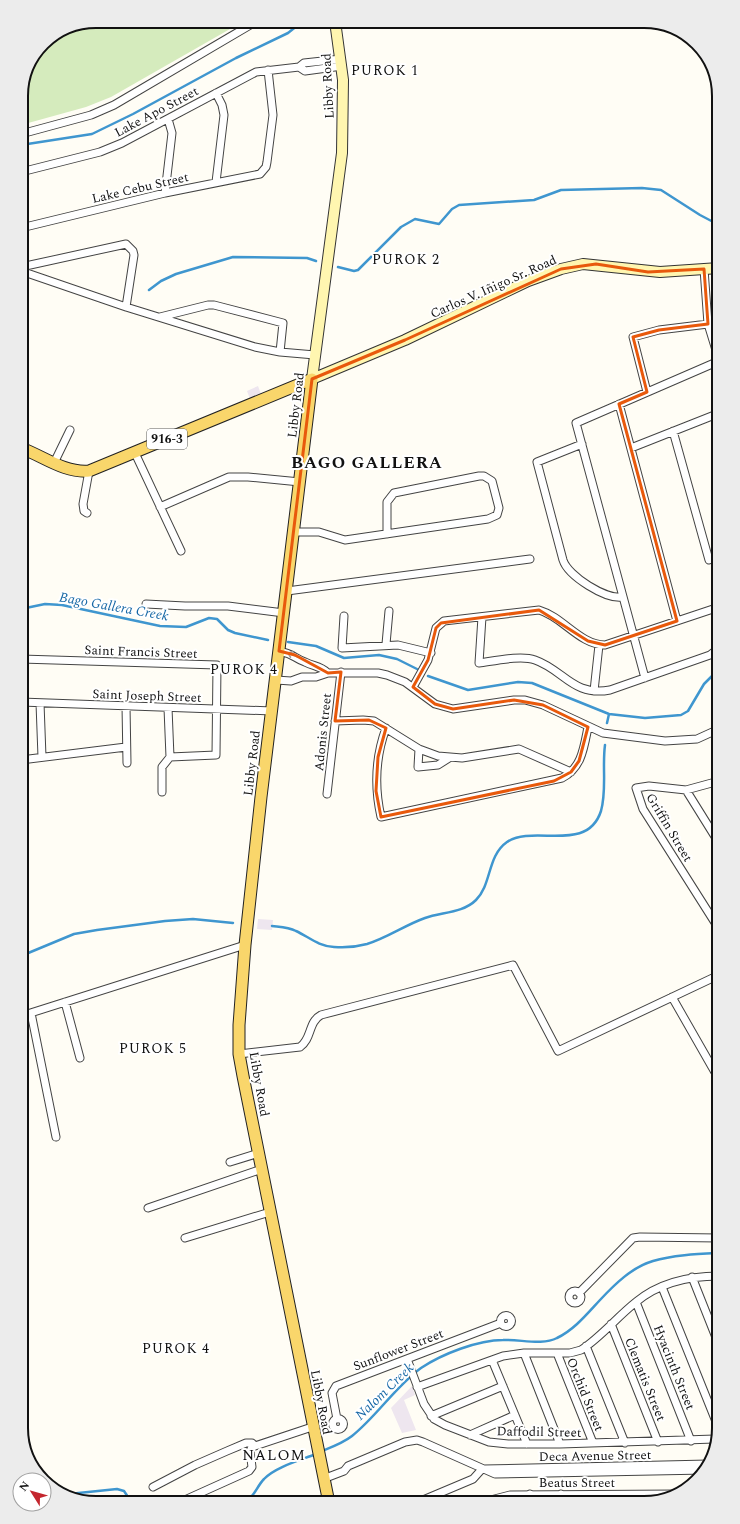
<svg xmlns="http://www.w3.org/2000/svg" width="740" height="1524" font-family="Spectral,serif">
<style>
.industrial{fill:#eee6ef}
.green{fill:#d5ebbd}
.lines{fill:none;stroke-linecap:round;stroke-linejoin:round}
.stream{stroke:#3f96cf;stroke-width:2.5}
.minor-casing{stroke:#444;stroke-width:9}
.secondary-casing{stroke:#333;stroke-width:12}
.primary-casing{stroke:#222;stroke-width:13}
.minor{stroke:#fff;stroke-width:7}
.secondary{stroke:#fff6b0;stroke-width:10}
.primary{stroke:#f9d66b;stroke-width:11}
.oneway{stroke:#a0a0a0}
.marked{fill:none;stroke:#e8590c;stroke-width:3;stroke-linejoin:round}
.labels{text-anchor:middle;stroke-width:4;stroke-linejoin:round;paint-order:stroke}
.shield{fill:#fff;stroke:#585858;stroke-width:1}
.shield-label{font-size:12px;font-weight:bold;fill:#111}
.street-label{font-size:13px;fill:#111;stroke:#fff}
.neighbourhood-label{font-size:14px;letter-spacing:1px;fill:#111;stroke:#fff}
.water-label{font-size:14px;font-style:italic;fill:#1768a6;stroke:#fff}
.quarter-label{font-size:15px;letter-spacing:1px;fill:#111;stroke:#fff}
.district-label{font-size:17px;font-weight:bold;letter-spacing:1px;fill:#111;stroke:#fff}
.rim{fill:none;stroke:#111;stroke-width:2}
</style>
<rect width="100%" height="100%" fill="#fffdf5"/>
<!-- industrial -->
<path class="industrial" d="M258 386 261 394 250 399 247 391Z
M258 919 273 920 272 930 257 929Z
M412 1386 415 1395 404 1400 416 1430 402 1433 391 1408Z"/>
<!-- green -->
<path class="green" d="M96 21H244L111 97 86 107 21 125V92L43 43 68 27Z"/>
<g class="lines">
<!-- stream -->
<path class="stream" d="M21 145 92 134 133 114 236 58 288 33 303 21
M338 267 354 271 358 270 401 227 415 219 439 224 452 209 459 205 534 200 561 190 642 188 661 190 700 215 719 225
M149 290 161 281 176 274 233 257 307 258 316 261
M21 609 45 604 62 605 160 626 186 627 209 618 217 619 228 630 235 633 268 640
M288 642 316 646 344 658 379 655 397 659 417 669
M428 676 468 690 518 682 532 683 609 714 645 718 681 715 688 711 704 684 712 676 719 673
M607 723 609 714
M272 926C280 927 288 927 296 931 309 937 318 946 334 947 346 948 356 947 367 944 387 938 405 925 425 918 442 912 463 913 476 900 492 884 487 856 507 842 534 824 587 854 601 811 607 790 602 767 605 745
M21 956 74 934 97 930 165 921 193 919 233 923
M322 1451C332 1447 343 1443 352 1436 377 1416 395 1387 421 1368 442 1354 478 1340 503 1340 520 1339 542 1346 557 1338 574 1330 587 1314 600 1300 614 1285 632 1267 653 1261 673 1255 698 1254 719 1253
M69 1494 117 1489 124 1491 132 1503
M244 1503C254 1498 257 1486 264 1479 275 1467 301 1460 316 1454"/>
<defs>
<path id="minor" d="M336 26 355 21
M299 67 305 71 342 66
M21 134 91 115 114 105 257 21
M21 172 100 152 122 143 256 72 299 67 304 63 341 59
M216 182 224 115 222 105 216 93
M165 193 172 133 168 119
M21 228 165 193 260 174 266 167 267 162 273 115 268 70
M21 267 126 244 133 251 134 255 126 307
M704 269 708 324 719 360
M21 271 126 307 255 347 280 352 315 355
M160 317 208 305H214L283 323 280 352
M647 392 633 337 659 330 708 324
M619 404 677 621
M673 431 709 560 719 557
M582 444 537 462 563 560C568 576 606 600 623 597
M631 448 717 414 719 422
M135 453 181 551
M54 463 70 430
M160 507 229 477H248L300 482
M87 513 84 511 83 504 89 471
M294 532H319L345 540 488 519 497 515 499 508 492 481 484 476H479L394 493 387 502V534
M287 591 530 559
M146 604 185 606H228L284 613
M344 616 342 648 398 645 431 653
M482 617 479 663C494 661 521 655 535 660 564 670 573 697 610 690L710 655 719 648
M386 644 389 611
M279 651C294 654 294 658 305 662 315 667 319 665 328 673
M21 659 217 665 216 755 170 757
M645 678 576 423 719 361
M276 680 291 681 302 677H316L328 673H378L387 675 405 682 435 704 453 709 514 700H525L543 705 603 733 665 741 697 739 719 729
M413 687 428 660 436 628 444 621 539 610C563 617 580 645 605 645L719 607
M594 691 599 645
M21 702 272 711
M40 703 42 757
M126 706 127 763
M168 708 170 757
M335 721 363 720 374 721 419 749 438 756 462 758 519 749 571 772
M719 723 718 713 719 706
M386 728C375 758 374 786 381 817L562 778C582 768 584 747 588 727
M419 749 418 767 438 765 449 758
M21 760 126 747
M686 790 719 843
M162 792V767L170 757
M327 794 341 672
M719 929 643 809 636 788 649 786 686 790 719 781
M672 997 716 1074
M65 1002 80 1058
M31 1013 56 1137
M21 1016 245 945
M239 1054 300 1047C312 1039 308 1022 321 1015L513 965 558 1051 719 975
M230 1162 259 1153
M148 1208 262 1169
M185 1238 270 1212
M692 1277 719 1345
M662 1287 719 1429
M569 1297a6 6 0 1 1 12 0a6 6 0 1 1-12 0Z
M579 1293 633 1238 640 1237 719 1238
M636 1302 691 1441
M500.5 1321a5.5 5.5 0 1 1 11 0a5.5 5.5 0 1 1-11 0Z
M611 1324 658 1442
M586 1346 625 1443
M524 1353 560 1444
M557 1353 593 1443
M407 1359 424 1404 434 1419 445 1425 489 1442 508 1444H560L715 1439
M492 1360 527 1444
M417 1387 503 1356 524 1353H570L581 1350C601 1337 617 1317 636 1302 659 1283 690 1276 719 1276
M431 1416 503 1386
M332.5 1424a5.5 5.5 0 1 1 11 0a5.5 5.5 0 1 1-11 0Z
M337 1419 332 1393 336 1386 501 1323
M470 1435 515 1415
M484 1469 708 1464
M323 1479 344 1471 348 1466 405 1442 417 1440 423 1442 495 1474 706 1470
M153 1487 195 1465 227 1451 246 1443H252L255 1446
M530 1494 532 1503
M561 1494 563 1503
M178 1503 249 1471 252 1467 250 1451 252 1447 312 1427
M416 1503 473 1479 482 1469
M479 1503 510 1495 677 1494"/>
<path id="secondary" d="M335 21 343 80 342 153 312 379 405 340 528 281 561 269 583 264 660 272 719 268"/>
<path id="primary" d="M21 448C43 456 64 473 89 471L312 379 261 797 245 945 239 1025V1054L243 1076 329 1503"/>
</defs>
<!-- minor casing -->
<use href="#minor" class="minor-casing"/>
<!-- secondary casing -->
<use href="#secondary" class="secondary-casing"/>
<!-- primary casing -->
<use href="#primary" class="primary-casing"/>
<!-- minor -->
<use href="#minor" class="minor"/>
<!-- secondary -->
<use href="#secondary" class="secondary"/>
<!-- primary -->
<use href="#primary" class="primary"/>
</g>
<!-- one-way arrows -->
<defs><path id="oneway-shaft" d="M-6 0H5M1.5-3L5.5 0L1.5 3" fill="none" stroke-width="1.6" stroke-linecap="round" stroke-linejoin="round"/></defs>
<use class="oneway" href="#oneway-shaft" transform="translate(293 655) rotate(-158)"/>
<!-- marked area -->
<path class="marked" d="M596 264 648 272 704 269 708 324 659 330 633 337 647 392 619 404 677 621 605 645 588 641 539 610 441 623 436 628 428 660 413 687 435 704 453 709 514 700 543 705 588 727 579 761 571 772 554 781 381 817 376 791 378 757 386 728 369 720 335 721 341 672 328 673 295 655 279 651 312 379 405 340 561 269Z"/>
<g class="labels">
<!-- shield labels -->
<rect class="shield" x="147" y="429" width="40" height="20" rx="3"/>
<g class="shield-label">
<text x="167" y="443">916-3</text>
</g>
<!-- street labels -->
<g class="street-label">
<text transform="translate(327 86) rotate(-93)" y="5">Libby Road</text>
<text transform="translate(156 111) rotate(-28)" y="5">Lake Apo Street</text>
<text transform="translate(140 187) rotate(-13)" y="5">Lake Cebu Street</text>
<text transform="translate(493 286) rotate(-24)" y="5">Carlos V. Iñigo Sr. Road</text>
<text transform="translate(295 405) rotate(-83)" y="5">Libby Road</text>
<text transform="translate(141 651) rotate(2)" y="5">Saint Francis Street</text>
<text transform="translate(147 695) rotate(2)" y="5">Saint Joseph Street</text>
<text transform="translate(322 732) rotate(-84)" y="5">Adonis Street</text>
<text transform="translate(251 763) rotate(-83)" y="5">Libby Road</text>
<text transform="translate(670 827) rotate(59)" y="5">Griffin Street</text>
<text transform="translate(260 1084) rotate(80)" y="5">Libby Road</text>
<text transform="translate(398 1349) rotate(-21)" y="5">Sunflower Street</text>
<text transform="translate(675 1367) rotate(68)" y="5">Hyacinth Street</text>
<text transform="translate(646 1379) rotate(68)" y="5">Clematis Street</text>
<text transform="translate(586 1394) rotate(68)" y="5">Orchid Street</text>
<text transform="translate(322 1402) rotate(79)" y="5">Libby Road</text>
<text transform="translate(539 1431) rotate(1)" y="5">Daffodil Street</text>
<text transform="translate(595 1455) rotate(-1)" y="5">Deca Avenue Street</text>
<text x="577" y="1487">Beatus Street</text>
</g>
<!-- neighbourhood labels -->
<g class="neighbourhood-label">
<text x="385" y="75">PUROK 1</text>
<text x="406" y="264">PUROK 2</text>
<text x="244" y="674">PUROK 4</text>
<text x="153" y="1053">PUROK 5</text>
<text x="176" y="1353">PUROK 4</text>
</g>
<!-- water labels -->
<g class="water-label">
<text transform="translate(114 606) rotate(10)" y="5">Bago Gallera Creek</text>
<text transform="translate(384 1391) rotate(-44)" y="5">Nalom Creek</text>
</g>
<!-- quarter labels -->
<g class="quarter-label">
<text x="274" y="1460">NALOM</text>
</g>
<!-- district labels -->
<g class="district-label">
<text x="367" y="468">BAGO GALLERA</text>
</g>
</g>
<!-- crop -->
<path d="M0 0H740V1524H0ZM96 28H644A68 68 0 0 1 712 96V1428A68 68 0 0 1 644 1496H96A68 68 0 0 1 28 1428V96A68 68 0 0 1 96 28Z" fill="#ececec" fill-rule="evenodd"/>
<path class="rim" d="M96 28H644A68 68 0 0 1 712 96V1428A68 68 0 0 1 644 1496H96A68 68 0 0 1 28 1428V96A68 68 0 0 1 96 28Z"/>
<!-- north arrow -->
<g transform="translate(32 1492) rotate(307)"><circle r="19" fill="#ffffff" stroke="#a0a0a0"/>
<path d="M0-3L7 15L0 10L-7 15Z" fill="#c4262e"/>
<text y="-6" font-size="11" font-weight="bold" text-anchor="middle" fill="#111111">N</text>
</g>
</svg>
